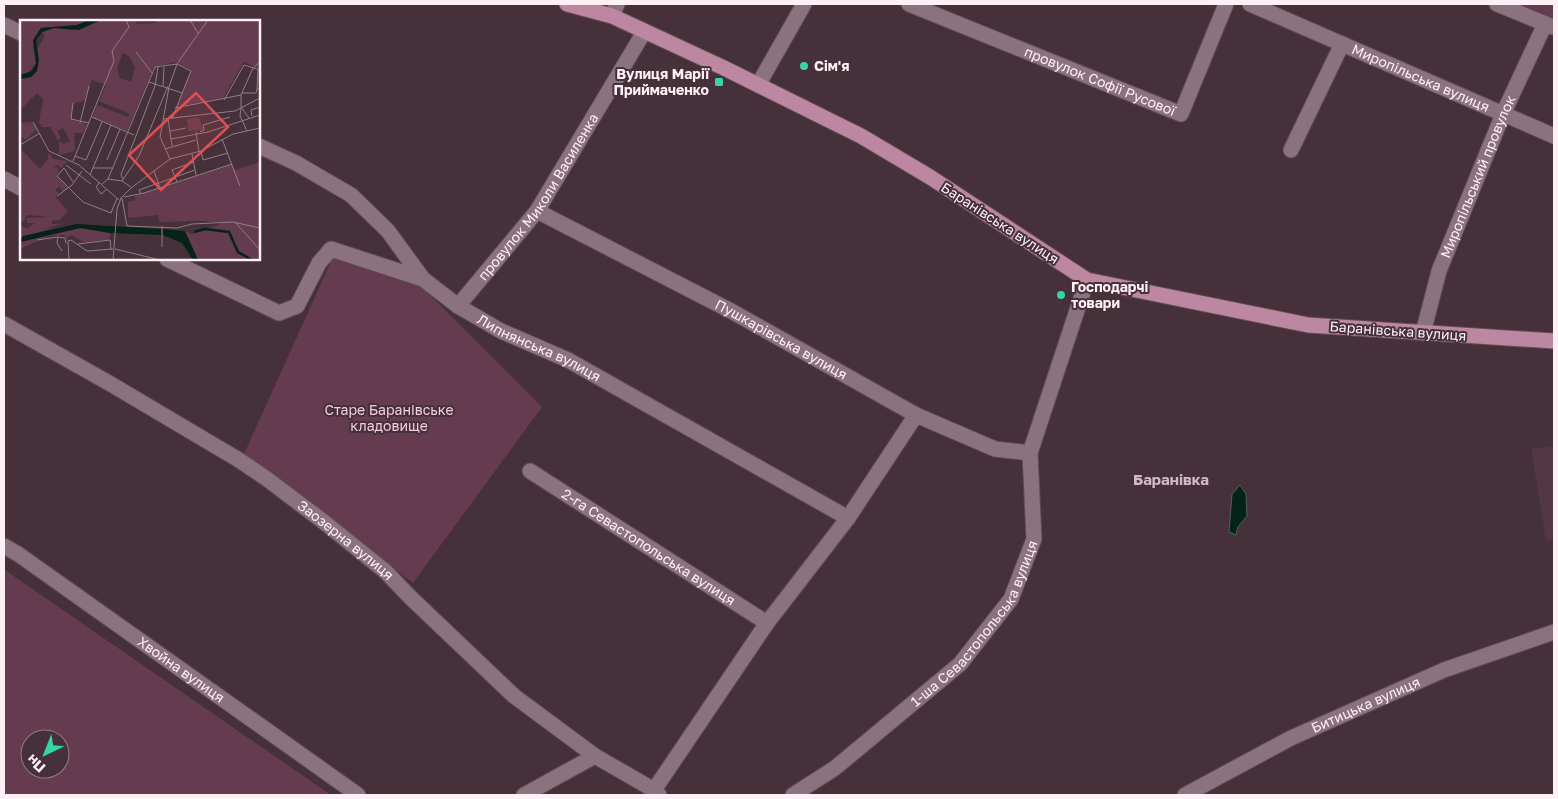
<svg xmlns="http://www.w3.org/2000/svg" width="1558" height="799" font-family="'Golos Text',sans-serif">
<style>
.built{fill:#533745}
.green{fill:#643b4f;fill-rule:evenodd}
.water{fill:#06231a;stroke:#51605c}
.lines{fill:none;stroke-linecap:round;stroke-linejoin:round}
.minor-casing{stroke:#5f4c54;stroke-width:17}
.major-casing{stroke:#5f4c54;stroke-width:17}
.minor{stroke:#8b727e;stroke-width:15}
.major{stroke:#bd87a1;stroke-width:15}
.poi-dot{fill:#37d4a6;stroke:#46303a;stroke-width:2}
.labels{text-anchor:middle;stroke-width:4;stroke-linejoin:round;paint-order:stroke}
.poi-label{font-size:14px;font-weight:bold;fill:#fff0f6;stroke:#46303a;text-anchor:start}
.street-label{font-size:14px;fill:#fff0f6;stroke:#46303a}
.park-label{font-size:14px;fill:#f5ccde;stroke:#46303a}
.neighbourhood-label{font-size:15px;font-weight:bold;fill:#d4b9c5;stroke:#46303a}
.inset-river{fill:none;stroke:#06231a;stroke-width:2.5}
.inset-road{fill:none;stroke:#907d85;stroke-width:1}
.view{fill:#de5051;fill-opacity:0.15;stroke:#de5051;stroke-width:2.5}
.inset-edge{fill:none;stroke:#fff0f6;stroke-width:2.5}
</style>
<rect width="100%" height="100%" fill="#46303a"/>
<!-- built -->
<path class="built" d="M1554 446V540L1546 541 1531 449Z"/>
<!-- green -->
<path class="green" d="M1497 4H1554V28Z
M333 257 421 286 542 407 413 583 244 454Z
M4 570H5L331 795H4ZM30 739H60V769H30Z"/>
<!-- water -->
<path class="water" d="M1240 485 1246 494 1247 516 1238 527 1236 535 1229 532 1232 494Z"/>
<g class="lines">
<defs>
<g id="minor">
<path id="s1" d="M909 4 1181 114 1226 4"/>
<path id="s2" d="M1250 4 1554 136"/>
<path d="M1497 4 1553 27"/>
<path d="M612 16 617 4"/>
<path d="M4 25 21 33"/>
<path d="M758 85 804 4"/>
<path id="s3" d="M259 146 296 163 351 195 388 231 423 279 458 306 501 331 568 360 848 518"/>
<path d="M1291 150 1342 44"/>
<path d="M4 179 21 188"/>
<path id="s4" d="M537 211 733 312 916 415 995 449 1030 453"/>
<path d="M167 259 279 313 297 306 319 263 331 249 423 279"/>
<path id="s5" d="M458 306 537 211 644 32"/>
<path id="s6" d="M4 324 109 383 239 460 267 479 324 522 385 571 410 597 514 696 595 756 654 790 659 795"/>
<path id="s7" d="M1423 333 1439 271 1503 114 1545 24"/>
<path id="s8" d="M530 471 767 623"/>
<path id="s9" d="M4 546 18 554 358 795"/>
<path d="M654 790 767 623 848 518 916 415"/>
<path d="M524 795 595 756"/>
<path id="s10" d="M793 795 835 768 960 664 1011 599 1034 539 1030 453 1087 280"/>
<path id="s11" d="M1185 795 1291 738 1444 670 1554 632"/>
</g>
<path id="major" d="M567 4 612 16 724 68 861 136 930 177 1087 280 1308 325 1554 341"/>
</defs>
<!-- minor casing -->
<use href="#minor" class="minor-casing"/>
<!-- major casing -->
<use href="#major" class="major-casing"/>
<!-- minor -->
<use href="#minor" class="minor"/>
<!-- major -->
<use href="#major" class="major"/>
</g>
<!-- markers -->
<g class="poi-dot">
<circle cx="804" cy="66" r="5"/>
<rect x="714" y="77" width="10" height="10" rx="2.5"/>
<circle cx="1061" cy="295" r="5"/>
</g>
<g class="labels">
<!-- poi labels -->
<g class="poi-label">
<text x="814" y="71">Сім'я</text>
<text x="709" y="79" text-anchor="end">Вулиця Марії<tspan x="709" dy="16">Приймаченко</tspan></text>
<text x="1071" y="292">Господарчі<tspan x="1071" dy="16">товари</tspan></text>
</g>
<!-- street labels -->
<g class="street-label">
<text dy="5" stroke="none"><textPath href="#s2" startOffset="186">Миропільська вулиця</textPath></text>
<text dy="5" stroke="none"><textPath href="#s1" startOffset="206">провулок Софії Русової</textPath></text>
<text dy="5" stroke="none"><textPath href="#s7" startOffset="166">Миропільський провулок</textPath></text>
<text dy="5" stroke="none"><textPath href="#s5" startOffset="136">провулок Миколи Василенка</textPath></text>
<text transform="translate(1000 223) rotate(33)" y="5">Баранівська вулиця</text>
<text transform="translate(1398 331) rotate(4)" y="5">Баранівська вулиця</text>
<text dy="5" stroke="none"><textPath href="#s4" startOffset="276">Пушкарівська вулиця</textPath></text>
<text dy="5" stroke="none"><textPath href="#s3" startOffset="351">Липнянська вулиця</textPath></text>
<text dy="5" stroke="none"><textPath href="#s6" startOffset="405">Заозерна вулиця</textPath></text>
<text dy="5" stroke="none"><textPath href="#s8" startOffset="141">2-га Севастопольська вулиця</textPath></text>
<text dy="5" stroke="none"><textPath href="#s10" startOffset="254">1-ша Севастопольська вулиця</textPath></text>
<text dy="5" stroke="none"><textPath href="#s9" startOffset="216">Хвойна вулиця</textPath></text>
<text dy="5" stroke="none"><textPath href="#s11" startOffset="202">Битицька вулиця</textPath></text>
</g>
<!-- park labels -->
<g class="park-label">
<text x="389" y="415">Старе Баранівське<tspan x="389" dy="16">кладовище</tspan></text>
</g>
<!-- neighbourhood labels -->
<g class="neighbourhood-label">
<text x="1171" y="485">Баранівка</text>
</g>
</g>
<!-- overview -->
<g transform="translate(20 20)">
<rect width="240" height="240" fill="#46303a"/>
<path d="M0 0H69L57 5 21 8 13 27 16 43 6 55H0ZM81 0H118L115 4 137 3 136 0H240V49L224 42 203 78 156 87 171 50 159 44V41L134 47 107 111 73 97 77 85 108 97 110 94 79 81 86 65 72 60 65 80 53 84 52 93V100L67 104 63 113H54L55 131 39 135V121L44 124 50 121 43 108 37 111 41 118 38 120 30 107H22L19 102 23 79 17 73 0 90V59L8 58 17 51V29L25 16 22 12 34 8 52 10ZM103 33 110 37 115 48 111 62 100 58 97 48ZM179 97 183 110 168 111 167 99ZM12 102 17 109 6 120 0 116V103ZM3 131 20 149 28 139V133L34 139 48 141 41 148 37 145 33 148 37 147 39 151 36 155 48 168 43 171 40 167 35 169 39 174 35 176 48 191 40 200 32 201V204H41L23 209 36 207 0 218V206L8 208 15 203H7V198L31 197 7 195 4 202 0 201V132ZM240 142V240H178L165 211 172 214 203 203 184 201 139 202 138 195 108 198V182L115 180V176L212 144 215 150ZM60 208 90 213V216L88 220 64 222 51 215 47 219 44 215 29 216 0 229V222Z" fill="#643b4f" fill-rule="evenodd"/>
<path d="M69 0H81L59 10 34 8 22 12 16 20 19 40 17 51 11 57 0 59V55L12 51 16 43 13 20 21 8 57 5ZM57 204 141 209 142 215 90 213 60 208 0 222 3 216ZM142 209 165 211 178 240H173L162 223 143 215Z" fill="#06231a"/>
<path class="inset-river" d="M174 212 185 209 209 212 218 232 232 240"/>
<path class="inset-road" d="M170 0 178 13M116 32 132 53M129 62 162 73M143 66 144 47M237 69 238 50M222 73H236L237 69H240M204 80 224 45 240 50M53 83 51 99 69 103M155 88 221 75M221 88 220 96 227 111M232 96 231 90 240 87M72 97 114 115M229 98 221 87V75L233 48 240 42M143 99 215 91 240 78M148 99 152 126M13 102 29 131 59 145 99 180M60 103 69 66M150 111 166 108M176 112 179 132M180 112 184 110 183 105 210 97M151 119 188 112 240 95M202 119 220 166M0 125 20 113M145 129 176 120M181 131 183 140 208 133M172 134 176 155M55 136 66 140 82 102M150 139 140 117 149 67 157 44 188 0M87 140 100 109M53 141 94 41 92 31 109 7 106 0M46 145 71 164M44 148 37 156 63 182 91 193 97 178M44 148 53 162M73 148H93M134 151 140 168M70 155 91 105M88 159 135 47 157 44 171 51 152 99M103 159 101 155 135 66 138 47M102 161 119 136 148 66M80 162 76 167 81 174 87 169M157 162 152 150 174 142M82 164 88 159 102 161 111 167M121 174 119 170 175 150M37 176 52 165 62 151M104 177 124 173 212 144M102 178 107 206 157 208 172 204 213 202 240 208M215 202 240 230M142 206V227M17 220 38 217M58 224 90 220 91 229M95 229 140 240M42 231 37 223 38 217 45 218 46 223M49 240 48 221 51 220 67 231 93 229M93 240 97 189 101 178 111 168 150 139 181 131 213 114 240 108"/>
<path class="view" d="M176 73 208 107 141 170 109 135Z"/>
<rect width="240" height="240" class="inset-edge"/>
</g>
<!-- border -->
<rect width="1558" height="799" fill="none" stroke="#fff0f6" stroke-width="10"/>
<!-- north arrow -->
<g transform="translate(45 754) rotate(223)"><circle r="24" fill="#46303a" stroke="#907d85"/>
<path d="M0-4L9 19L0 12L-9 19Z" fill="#37d4a6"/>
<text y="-8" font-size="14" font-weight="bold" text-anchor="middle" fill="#fff0f6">Пн</text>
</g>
</svg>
